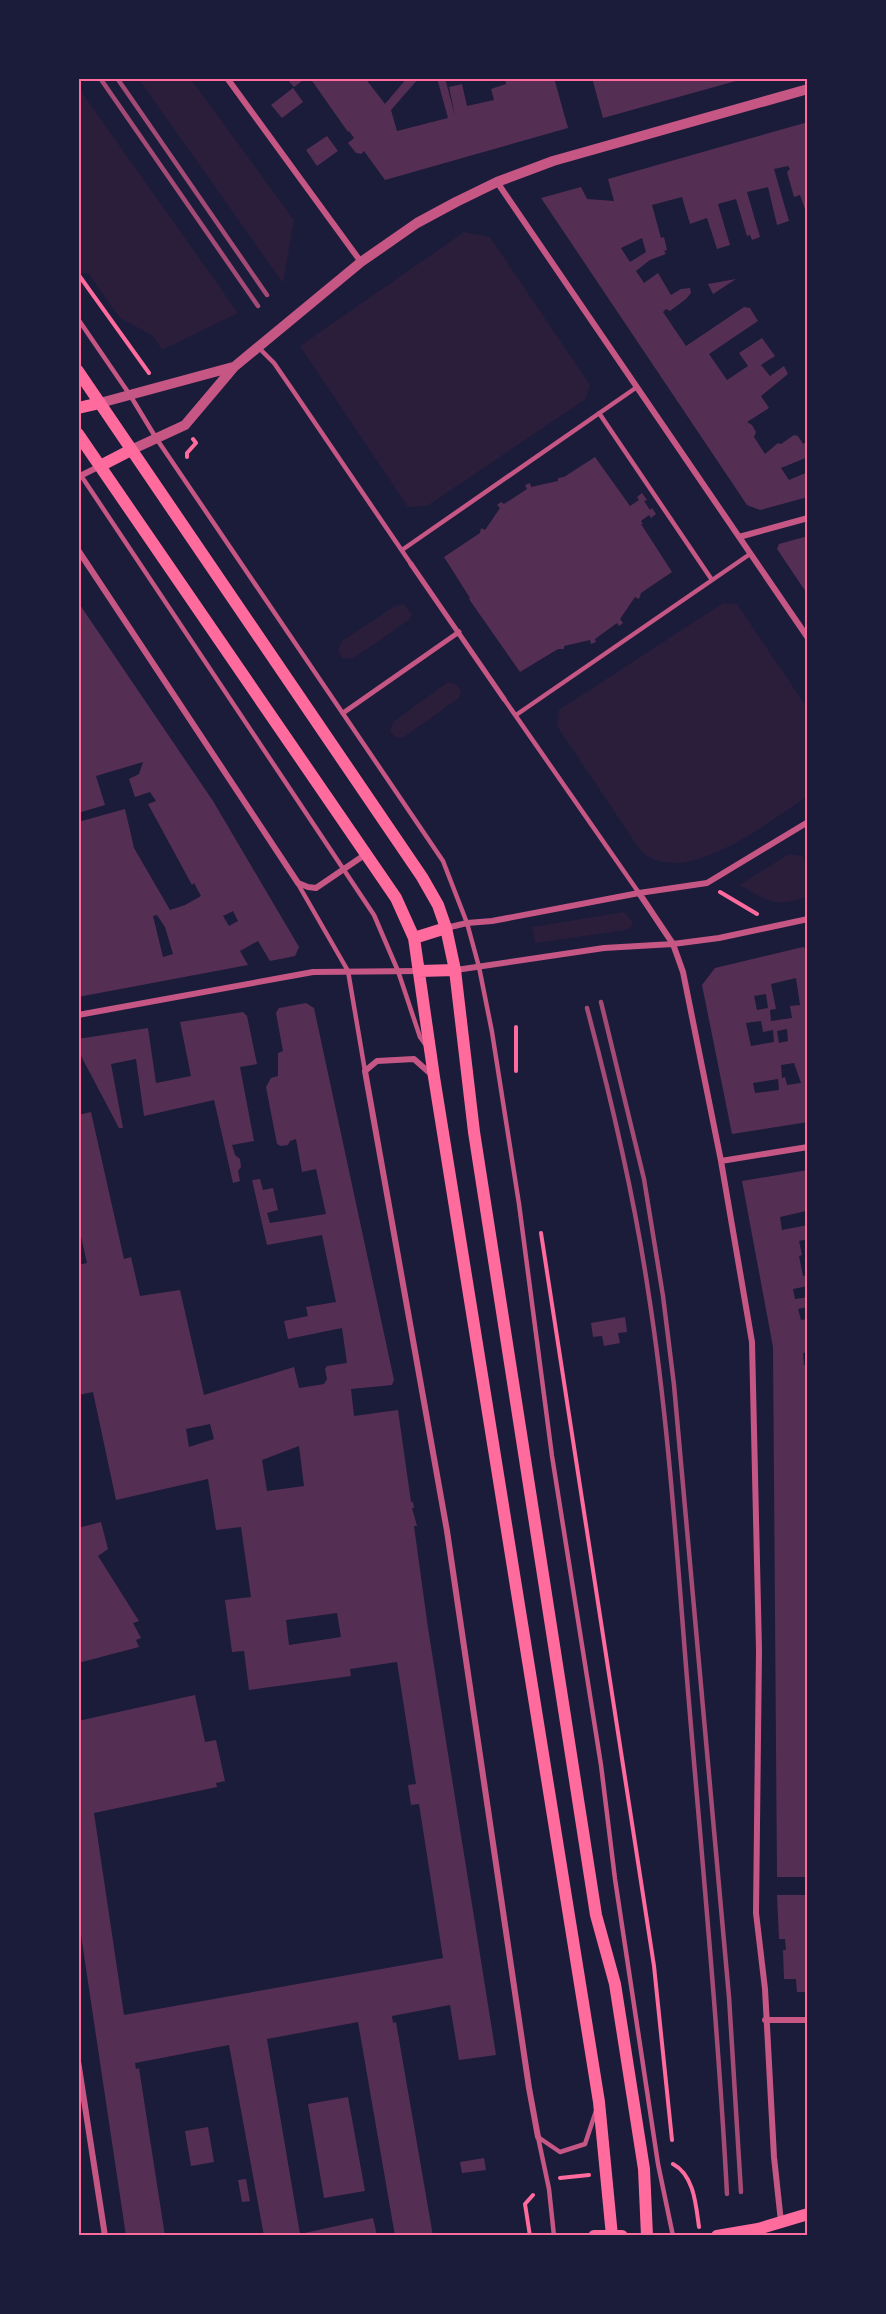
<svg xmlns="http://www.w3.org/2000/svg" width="886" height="2314" font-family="Spectral,serif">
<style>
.green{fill:#2a1e3b}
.building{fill:#542f53;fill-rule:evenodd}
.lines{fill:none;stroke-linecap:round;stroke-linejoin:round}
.path{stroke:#ff6b9d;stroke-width:4}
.service{stroke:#c65784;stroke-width:4.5}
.pedestrian{stroke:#c65784;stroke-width:5}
.minor{stroke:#c65784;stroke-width:6}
.tertiary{stroke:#c65784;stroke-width:10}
.secondary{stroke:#ff6b9d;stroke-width:12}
.rail{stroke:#a44b75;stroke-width:4.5}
.neatline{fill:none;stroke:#ff6b9d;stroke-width:2}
</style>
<rect width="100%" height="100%" fill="#1b1b3a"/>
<!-- green -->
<path class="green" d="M138 78H190L294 220 283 283Z
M78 87 238 313 162 350 153 336 120 318 88 273 78 274Z
M464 232 490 237 590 385 586 399 427 506 408 507 300 346Z
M723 603 737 604 808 709V796C769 821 684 892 640 850L557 726 559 710Z
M403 604 412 614 409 620 352 659 342 658 338 650 342 641 395 606Z
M448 682 457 685 461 691 459 698 404 737 397 738 390 732 393 722Z
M789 854 802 856 808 867V896C774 909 769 901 739 885Z
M624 912 633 922 631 927 626 930 535 943 532 927Z"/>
<!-- building -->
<path class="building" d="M286 78H306L294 87Z
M310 78H365L385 104 407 78H419L391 110 397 131 448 118 437 78H445L455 116 449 87 462 84 467 106 494 100 491 89 506 84 505 78H513L515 82V78H554L568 128 385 180 364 151 361 154 356 153 348 143 354 138 349 131 348 132Z
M592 78H743V79L603 118Z
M293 88 303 102 282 118 271 105Z
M808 122V208L805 209 800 195 794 197 787 172 790 169 788 166 774 169 789 221 777 225 768 187 747 192 760 237 752 240 750 235 747 236 736 199 718 204 730 245 717 249 707 218 690 224 682 197 652 205 661 238 664 237 667 250 664 251 666 254 650 260 636 271 644 283 658 273 671 295 681 289 690 288 691 293 686 299 670 311 666 309 663 312 686 346 744 307 750 308 758 321 709 354 727 380 748 366 739 353 762 338 775 356 761 365 770 376 784 366 788 374 761 396 769 408 747 422 752 425 756 432 754 437 765 454 778 443 781 444 794 435 798 436 803 444 808 441V457L781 468 789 480 808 472V497L760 510 747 505 541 198 581 187 587 199 614 201 608 179ZM642 238 646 252 630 262 621 248Z
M327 136 338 151 317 166 306 150Z
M736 279 713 294 708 284Z
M595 457 630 506 639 500 637 497 642 493 647 500 644 501 650 510 652 508 656 514 651 518 649 515 641 521 643 524H641L672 572 641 593 639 599 635 597 620 619 623 623 619 626 617 623 595 639 596 642 591 644 590 640 564 646V649H558L520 672 469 599 470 598 444 557 480 533 481 528 485 530 500 508 497 505 501 502 504 504 527 489 525 485 530 483 531 487 558 481V478L564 477Z
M808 536V595L777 549 779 544Z
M78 602 213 801 299 947 295 956 270 961 258 941 240 951 248 965 78 997V822L125 809 134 848 170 910 185 905 201 896 194 883 192 885 148 804 156 801 150 792 135 797 129 779 139 774 143 762 96 776 105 805 78 813ZM233 911 238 921 229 926 223 916ZM157 915 165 927 173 954 163 957 153 916Z
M803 947 808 950V1122L732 1134 702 985 715 968ZM796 978 800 1005 790 1006 792 1018 771 1021 770 1010 776 1009 771 984ZM766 994 768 1008 757 1010 754 996ZM761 1021 763 1032 773 1030 774 1042 751 1046 746 1023ZM787 1029 788 1041 779 1043 777 1031ZM794 1063 801 1083 787 1085 785 1077 782 1078 781 1065ZM778 1079 779 1090 755 1093 753 1083Z
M306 1003 314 1008 394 1380 392 1385 351 1389 354 1416 398 1410 411 1502H413L414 1508H412L417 1526H414L428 1628 496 2055 459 2060 450 2005 392 2016 393 2023 396 2022 433 2236H395L358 2022 267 2039 300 2234 373 2218 377 2236H264L229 2045 135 2063 136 2069 139 2068 165 2236H126L78 1915V1721L195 1695 205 1742 216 1740 225 1781 216 1783 217 1787 94 1813 124 2015 443 1958 419 1804 411 1805 408 1785 416 1784 397 1662 350 1669 351 1676 249 1690 244 1651 232 1652 225 1600 251 1597 241 1527 216 1530 208 1479 116 1500 93 1392 78 1395V1265L87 1263 78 1223V1115L91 1112 124 1259 131 1257 140 1296 180 1290 204 1395 294 1367 299 1388 324 1384 327 1379 325 1369 327 1366 347 1363 342 1328 288 1339 284 1321 308 1316 306 1307 336 1302 322 1235 267 1245 252 1180 260 1179 263 1190 273 1188 278 1210 267 1213 270 1223 326 1214 316 1169 302 1172 296 1139 290 1141 288 1145 281 1146 277 1144 266 1087 271 1078 278 1076V1053L283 1051 276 1013 279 1008ZM210 1424 214 1439 189 1447 186 1429ZM299 1446 304 1486 267 1491 262 1460ZM337 1613 341 1637 289 1645 286 1620Z
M243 1012 247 1016 257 1064 240 1067 254 1141 232 1145 235 1155 240 1159 241 1167 238 1171 240 1181 233 1183 214 1100 144 1116 136 1059 111 1064 123 1128H119L80 1054 78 1039 148 1028 156 1083 191 1076 180 1022Z
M808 1170V1218L806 1211 780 1217 782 1230 808 1225V1239L799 1241 802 1255 799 1256 803 1276 808 1275V1286L793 1289 795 1299 808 1297V1307L798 1309 801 1320 808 1319V1331H805L808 1352 803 1353 804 1365H808V1451L805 1452 808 1857H805L806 1877H777L773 1347 742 1181Z
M625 1317 627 1332 618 1333 620 1343 604 1346 602 1336 593 1337 591 1323Z
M101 1522 108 1549 98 1556 139 1621 133 1623 141 1638 136 1640 139 1647 78 1663V1528Z
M777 1895H808V1992H797L796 1979H784L783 1950H786L785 1939H779Z
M348 2097 365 2191 324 2198 308 2104Z
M208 2127 214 2162 191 2166 185 2131Z
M484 2158 486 2170 462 2173 460 2162Z
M246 2179 250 2201 242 2202 238 2180Z"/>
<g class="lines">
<!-- path -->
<path class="path" d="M78 274 149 373
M187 457V453L196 443 193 439
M720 892 757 914
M516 1027V1071
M541 1233 654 1966 672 2140
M673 2164C694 2175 696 2205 699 2227
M560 2178 589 2175
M530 2236 525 2204 533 2195"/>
<!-- service -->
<path class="service" d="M78 319 130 395 156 438 443 861 467 923 479 967 492 1032 519 1204 552 1456 601 1765 615 1879 658 2164 673 2236
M259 348 274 363 294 392 411 564
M599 413 712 580
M78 471 374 915 398 971 420 1037 425 1044
M402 550 637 387
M504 699 639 893
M516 715 750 554
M298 884 348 971 365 1071
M538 2137 549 2189 554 2236
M538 2137 560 2152 585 2144 596 2111"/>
<!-- pedestrian -->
<path class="pedestrian" d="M411 564 504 699
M343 713 459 632"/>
<!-- minor -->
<path class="minor" d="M227 78 361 262
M497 182 808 638
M78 477 100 466
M739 537 808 518
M78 550 298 883 308 887 316 888 366 854
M639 893 673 944 683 972 721 1161 752 1342 759 1650 756 1913 765 1989 774 2157 781 2222
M446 928 467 923 492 921 639 893 707 883 808 822
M456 970 604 948 673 944 719 938 808 919
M78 1015 313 972 418 971
M432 1075 414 1059 377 1061 365 1071 447 1531 529 2088 538 2137
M721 1161 808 1147
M765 2020H808
M78 2061 105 2236"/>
<!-- tertiary -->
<path class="tertiary" d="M100 403 233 367
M131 450 185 425 234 367 361 262 417 223 456 202 497 182 553 161 808 89"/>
<!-- secondary -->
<path class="secondary" d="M78 371 422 877 438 905 446 928 455 970 474 1132 596 1915 615 1984 644 2169 647 2236
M78 408 100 403
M78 434 396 898 414 938 434 1077 599 2102 612 2236
M100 466 131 450
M414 938 446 928
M420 971 455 970
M594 2236H622
M717 2236 758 2229 808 2214"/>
<!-- rail -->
<path class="rail" d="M100 78 258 306
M117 78 267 295
M601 1002 644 1179 663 1296 674 1385 729 1997 741 2192
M587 1008C612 1102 634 1195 648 1290 669 1423 677 1557 688 1691 702 1859 718 2026 727 2194"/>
</g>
<!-- border -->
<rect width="886" height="2314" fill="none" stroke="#1b1b3a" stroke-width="159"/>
<rect x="80" y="80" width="726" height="2154" class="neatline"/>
</svg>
